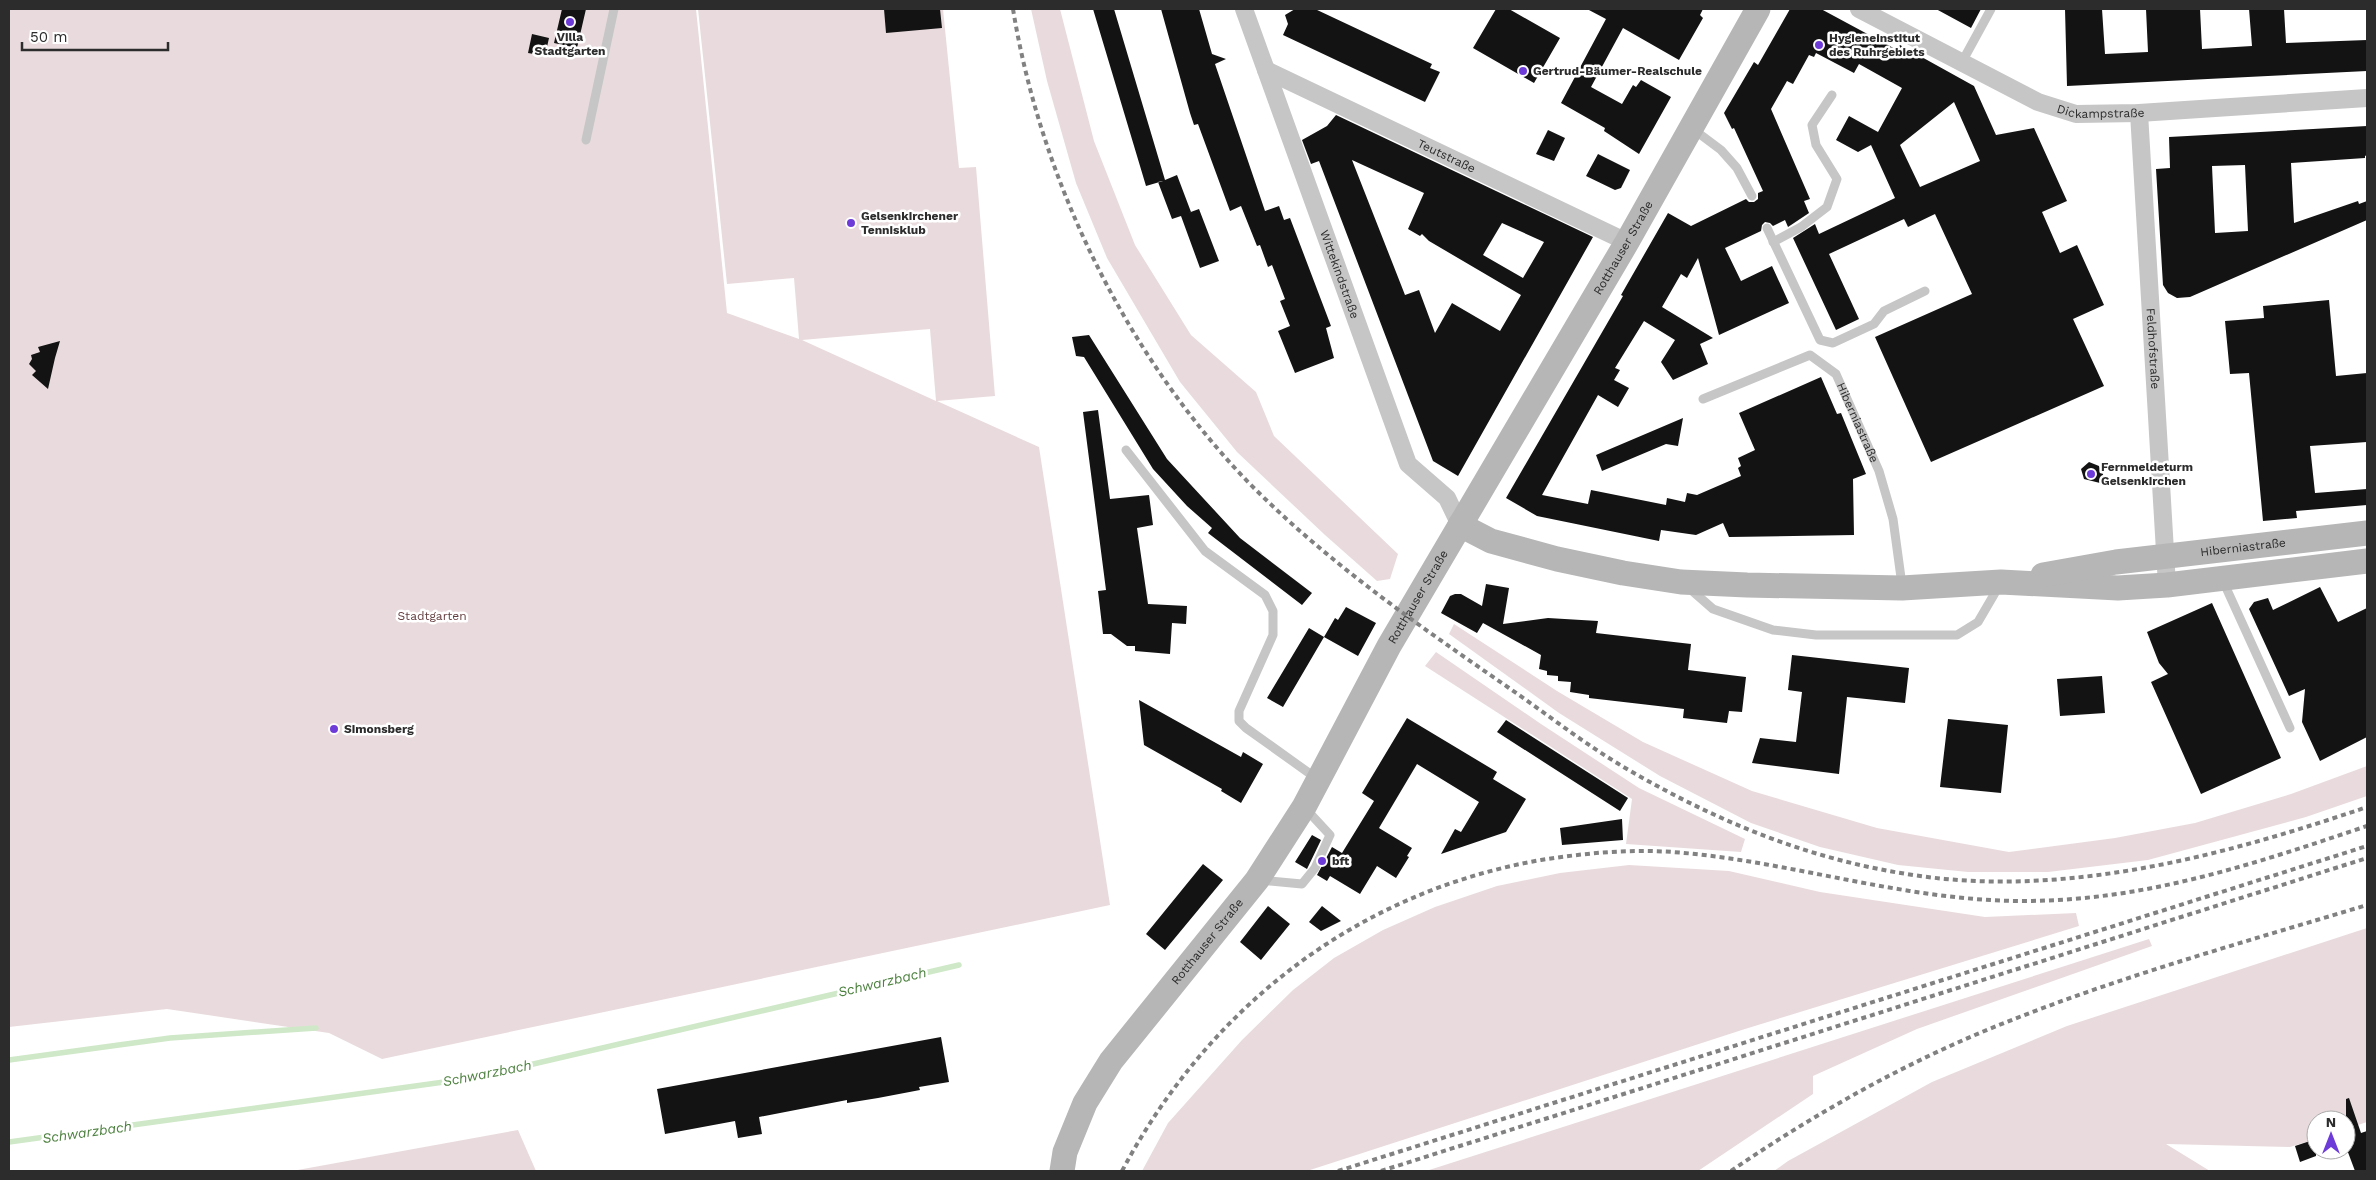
<svg xmlns="http://www.w3.org/2000/svg" width="2376" height="1180" font-family="'Work Sans',sans-serif">
<style>
.green{fill:#e9dbdd;fill-rule:evenodd}
.lines{fill:none;stroke-linecap:round;stroke-linejoin:round}
.stream{stroke:#cfe8c8;stroke-width:5.5}
.building{fill:#131313;fill-rule:evenodd}
.service{stroke:#c6c6c6;stroke-width:9}
.minor{stroke:#c6c6c6;stroke-width:18}
.secondary{stroke:#b6b6b6;stroke-width:25}
.rail{stroke:#818181;stroke-width:4;stroke-dasharray:5 4;stroke-linecap:butt}
.poi-dot{fill:#6d3bd7;stroke:#fff;stroke-width:2}
.labels{text-anchor:middle;stroke-width:5;stroke-linejoin:round;paint-order:stroke}
.poi-label{font-size:12px;font-weight:bold;fill:#2c2c2c;stroke:#fff;text-anchor:start}
.street-label{font-size:12px;fill:#2c2c2c;stroke:#fff}
.park-label{font-size:12px;fill:#643e40;stroke:#fff}
.water-label{font-size:14px;font-style:italic;fill:#4d813f;stroke:#fff}
</style>
<rect width="100%" height="100%" fill="#fff"/>
<!-- green -->
<path class="green" d="M9 9H696L727 313 799 339 794 278 727 284 698 9H943L959 168 976 167 995 396 937 401 1039 447 1110 905 382 1059 329 1033 167 1009 9 1027ZM930 329 936 401 802 340Z
M1031 9H1060L1094 141 1135 245 1191 335 1256 392 1274 436 1398 554 1390 579 1377 581 1325 535 1237 452 1180 382 1107 258 1076 183 1047 81Z
M1454 624 1557 691 1643 742 1752 791 1877 828 2009 852 2115 838 2195 823 2291 794 2367 766V796L2306 817 2148 860 2048 872H1968L1898 865 1820 847 1751 823 1660 776 1559 713 1449 634Z
M1436 652 1541 724 1639 788 1745 839 1741 852 1626 844 1632 799 1425 666Z
M1629 865 1729 871 1820 892 1985 917 2076 913 2079 926 1745 1029 1307 1171H1142L1168 1123 1242 1040 1293 990 1334 958 1383 930 1435 907 1497 886 1560 873Z
M2367 928V1122L2346 1129V1120H2316V1139L2290 1147 2166 1144 2210 1171H1774L1788 1161 1932 1082 2067 1026Z
M2149 939 2152 946 1917 1029 1813 1076V1094L1698 1171H1426Z
M518 1130 536 1171H292Z"/>
<g class="lines">
<!-- stream -->
<path class="stream" d="M9 1060 170 1038 316 1028
M9 1142 473 1078 959 965"/>
</g>
<!-- building -->
<path class="building" d="M562 9H586L577 48 554 43Z
M884 9H940L942 28 886 33Z
M1093 9H1114L1165 180 1177 175 1191 212 1188 213 1199 209 1219 261 1200 268 1181 216 1172 219 1158 182 1163 181 1146 186Z
M1161 9H1199L1212 54 1226 59 1215 64 1265 211 1279 206 1284 220 1290 218 1331 326 1326 328 1334 358 1295 373 1278 331 1290 326 1280 301 1285 299 1272 265 1268 267 1260 245 1257 246 1241 206 1230 211 1198 124 1194 125 1190 113Z
M1295 9H1315L1432 64 1430 68 1440 72 1425 102 1283 35 1288 24 1285 15Z
M1496 9H1509L1560 38 1534 83 1473 48Z
M1587 9H1703L1700 15 1703 18 1679 60 1623 28 1591 87 1622 104 1633 85 1636 87 1641 80 1671 97 1639 154 1604 131 1605 128 1561 103 1606 19Z
M1790 9H1821L1886 44 1897 50 1900 45 1974 86 1996 135 2034 128 2067 201 2042 212 2060 253 2077 245 2104 305 2073 319 2104 386 1931 462 1875 337 1972 294 1935 214 1908 227 1904 219 1829 254 1859 319 1836 330 1793 238 1815 224 1819 234 1895 198 1871 145 1858 152 1836 140 1849 116 1878 132 1902 88 1859 64 1854 73 1816 53 1814 57 1809 55 1793 84 1787 81 1771 109 1810 199 1804 201 1809 213 1788 227 1785 220 1773 226 1770 223 1765 222 1762 225 1761 231 1725 248 1741 281 1772 266 1789 303 1719 335 1698 258 1687 278 1681 274 1662 307 1713 338 1700 344 1708 364 1673 380 1661 362 1675 340 1644 321 1615 368 1620 370 1614 380 1629 388 1618 407 1598 395 1542 495 1588 504 1591 490 1666 505 1667 498 1685 502 1687 493 1697 495 1741 476 1738 468 1741 466 1738 458 1755 450 1739 413 1821 377 1837 414 1841 413 1866 474 1853 479 1854 535 1729 537 1723 523 1696 535 1661 530 1659 541 1537 516 1506 498 1623 296 1621 295 1668 213 1691 226 1746 199 1749 202H1754L1758 199V193L1763 191 1734 128 1732 129 1724 113 1754 62 1758 65ZM1954 102 1980 161 1920 187 1900 145Z
M1936 9H1981L1971 28Z
M2065 9H2102L2105 54 2148 52 2146 9H2200L2202 49 2252 46 2249 9H2284L2286 43 2367 40V71L2067 86Z
M532 34 549 38 545 56 528 53Z
M1336 115 1593 237 1458 476 1433 461 1319 161 1311 164 1302 140 1327 126ZM1352 160 1424 193 1408 229 1420 236 1422 234 1429 241 1521 295 1500 331 1452 303 1435 333 1419 290 1405 295ZM1502 223 1544 242 1523 278 1483 255Z
M2367 126V155L2365 156V158L2291 163 2294 223 2358 201 2359 204 2367 201V220L2190 297 2177 298 2168 293 2163 285 2156 169 2170 168 2169 137ZM2245 165 2248 231 2215 233 2212 166Z
M1548 130 1565 138 1554 161 1536 154Z
M1598 154 1630 170 1621 188 1615 190 1586 176Z
M2329 300 2336 376 2367 373V442L2310 446 2315 493 2367 489V505L2296 511 2297 518 2263 521 2249 373 2230 374 2225 321 2264 318 2263 306Z
M1089 335 1167 459 1240 538 1312 593 1302 605 1208 533 1212 528 1187 506 1153 469 1084 357 1076 356 1072 337Z
M60 341 55 358 48 389 32 375 36 371 29 364 32 359 31 355 40 352 38 347Z
M1098 410 1110 499 1149 495 1153 525 1137 528 1148 604 1187 606 1186 624 1172 623 1170 654 1135 651V646H1127L1111 634H1103L1098 591 1106 590 1083 412Z
M1683 418 1678 446 1666 444 1602 471 1596 455Z
M2089 462 2099 466 2108 485 2084 479 2081 469Z
M1486 584 1509 588 1503 624 1548 618 1598 621 1596 633 1691 644 1688 670 1746 677 1742 712 1729 711 1727 723 1683 718 1684 709 1589 698V695L1570 692 1571 682 1558 681V676L1547 675V671L1539 669 1541 655 1483 623 1477 633 1441 613 1450 596 1455 594H1461L1482 606Z
M2320 587 2338 622 2367 608V737L2320 761 2302 722 2305 689 2289 696 2249 609 2254 602 2268 598 2273 610Z
M2212 603 2281 758 2201 794 2151 682 2168 674 2159 663 2147 632Z
M1346 607 1376 623 1358 656 1324 637 1335 618 1338 620Z
M1309 628 1324 637 1283 707 1267 698Z
M1792 655 1909 668 1905 703 1847 697 1839 774 1752 763 1760 738 1796 742 1802 692 1788 690Z
M2102 676 2105 713 2060 716 2057 679Z
M1139 700 1241 757 1243 752 1263 764 1241 803 1221 791 1222 789 1144 745Z
M1407 718 1497 772 1493 779 1526 799 1506 832 1441 854 1455 829 1461 832 1479 802 1417 764 1379 828 1412 848 1407 856 1409 857 1396 878 1377 866 1360 894 1330 876 1327 881 1317 875 1332 847 1342 853 1374 801 1362 793Z
M1948 719 2008 725 2001 793 1940 787Z
M1506 720 1628 798 1620 811 1497 732Z
M1622 819 1623 840 1562 845 1560 828Z
M1312 835 1321 840 1307 869 1295 862Z
M1203 864 1223 880 1165 950 1146 934Z
M1268 906 1290 924 1261 960 1240 942Z
M1322 906 1341 921 1321 931 1309 922Z
M941 1037 949 1082 919 1087 920 1090 878 1098 847 1103V1100L759 1117 762 1134 738 1138 735 1121 665 1134 657 1089Z
M2349 1098 2361 1133 2367 1131V1171H2355L2346 1147V1099Z
M2316 1139V1156L2300 1162 2295 1146Z"/>
<g class="lines">
<!-- service -->
<g class="service">
<path d="M1962 62 1991 9"/>
<path d="M1693 129 1721 150 1737 168 1752 196"/>
<path d="M586 140 614 9"/>
<path d="M1767 228 1820 340 1833 343 1874 324 1884 311 1925 291"/>
<path d="M1773 242 1801 227 1827 207 1837 179 1816 145 1812 125 1832 95"/>
<path id="s1" d="M1703 399 1810 355 1836 374 1879 471 1893 519 1902 585"/>
<path d="M1126 450 1205 551 1265 595 1273 611V635L1239 711V721L1246 728 1316 778"/>
<path d="M2223 581 2290 728"/>
<path d="M1689 588 1713 609 1773 630 1816 635H1957L1978 622 1999 586"/>
<path d="M1260 880 1302 884 1315 868 1330 835 1305 808"/>
</g>
<!-- minor -->
<g class="minor">
<path id="s2" d="M1244 9 1408 464 1447 498 1460 525"/>
<path id="s3" d="M1859 9 2038 102 2076 114 2139 113 2367 98"/>
<path id="s4" d="M1266 70 1627 242"/>
<path id="s5" d="M2139 113 2167 585"/>
</g>
<!-- secondary -->
<g class="secondary">
<path d="M1460 525 1491 541 1557 559 1623 573 1681 582 1747 585 1902 588 2001 582 2118 588 2167 585 2367 561"/>
<path id="s6" d="M2043 575 2116 562 2367 533"/>
<path id="s7" d="M1062 1171 1065 1152 1085 1103 1111 1061 1257 880 1304 807 1389 646 1627 242 1758 9"/>
</g>
<!-- rail -->
<path class="rail" d="M1013 9C1041 181 1127 357 1249 483 1327 562 1418 625 1509 688 1548 715 1586 745 1627 769 1720 823 1812 861 1920 876 2070 897 2226 855 2367 807
M1122 1171C1209 1007 1357 892 1541 860 1585 853 1629 849 1673 852 1791 861 1904 901 2023 901 2145 901 2254 864 2367 826
M1338 1171 2367 846
M1381 1171 2367 858
M1731 1171C1810 1117 1894 1069 1982 1032 2107 980 2238 944 2367 905"/>
</g>
<!-- markers -->
<g class="poi-dot">
<circle cx="570" cy="22" r="5"/>
<circle cx="1819" cy="45" r="5"/>
<circle cx="1523" cy="71" r="5"/>
<circle cx="851" cy="223" r="5"/>
<circle cx="2091" cy="474" r="5"/>
<circle cx="334" cy="729" r="5"/>
<circle cx="1322" cy="861" r="5"/>
</g>
<g class="labels">
<!-- poi labels -->
<g class="poi-label">
<text x="570" y="41" text-anchor="middle">Villa<tspan x="570" dy="14">Stadtgarten</tspan></text>
<text x="1829" y="42">Hygieneinstitut<tspan x="1829" dy="14">des Ruhrgebiets</tspan></text>
<text x="1533" y="75">Gertrud-Bäumer-Realschule</text>
<text x="861" y="220">Gelsenkirchener<tspan x="861" dy="14">Tennisklub</tspan></text>
<text x="2101" y="471">Fernmeldeturm<tspan x="2101" dy="14">Gelsenkirchen</tspan></text>
<text x="344" y="733">Simonsberg</text>
<text x="1332" y="865">bft</text>
</g>
<!-- street labels -->
<g class="street-label">
<text dy="4" stroke="none"><textPath href="#s3" startOffset="266">Dickampstraße</textPath></text>
<text dy="4" stroke="none"><textPath href="#s4" startOffset="200">Teutstraße</textPath></text>
<text dy="4" stroke="none"><textPath href="#s7" startOffset="1085">Rotthauser Straße</textPath></text>
<text dy="4" stroke="none"><textPath href="#s2" startOffset="282">Wittekindstraße</textPath></text>
<text dy="4" stroke="none"><textPath href="#s5" startOffset="236">Feldhofstraße</textPath></text>
<text dy="4" stroke="none"><textPath href="#s1" startOffset="201">Hiberniastraße</textPath></text>
<text dy="4" stroke="none"><textPath href="#s6" startOffset="202">Hiberniastraße</textPath></text>
<text dy="4" stroke="none"><textPath href="#s7" startOffset="680">Rotthauser Straße</textPath></text>
<text dy="4" stroke="none"><textPath href="#s7" startOffset="275">Rotthauser Straße</textPath></text>
</g>
<!-- park labels -->
<g class="park-label">
<text x="432" y="620">Stadtgarten</text>
</g>
<!-- water labels -->
<g class="water-label">
<text transform="translate(882 982) rotate(-13)" y="5">Schwarzbach</text>
<text transform="translate(487 1073) rotate(-11)" y="5">Schwarzbach</text>
<text transform="translate(87 1132) rotate(-8)" y="5">Schwarzbach</text>
</g>
</g>
<!-- border -->
<rect width="2376" height="1180" fill="none" stroke="#2c2c2c" stroke-width="20"/>
<!-- north arrow -->
<g transform="translate(2331 1135)"><circle r="24" fill="#ffffff" stroke="#ababab"/>
<path d="M0-4L9 19L0 12L-9 19Z" fill="#6d3bd7"/>
<text y="-8" font-size="14" font-weight="bold" text-anchor="middle" fill="#2c2c2c">N</text>
</g>
<!-- scale -->
<path d="M22 42v8h146v-8" fill="none" stroke="#2c2c2c" stroke-width="2.5"/>
<text x="30" y="42" font-size="15" fill="#2c2c2c" stroke="#ffffff" stroke-width="4" paint-order="stroke">50 m</text>
</svg>
